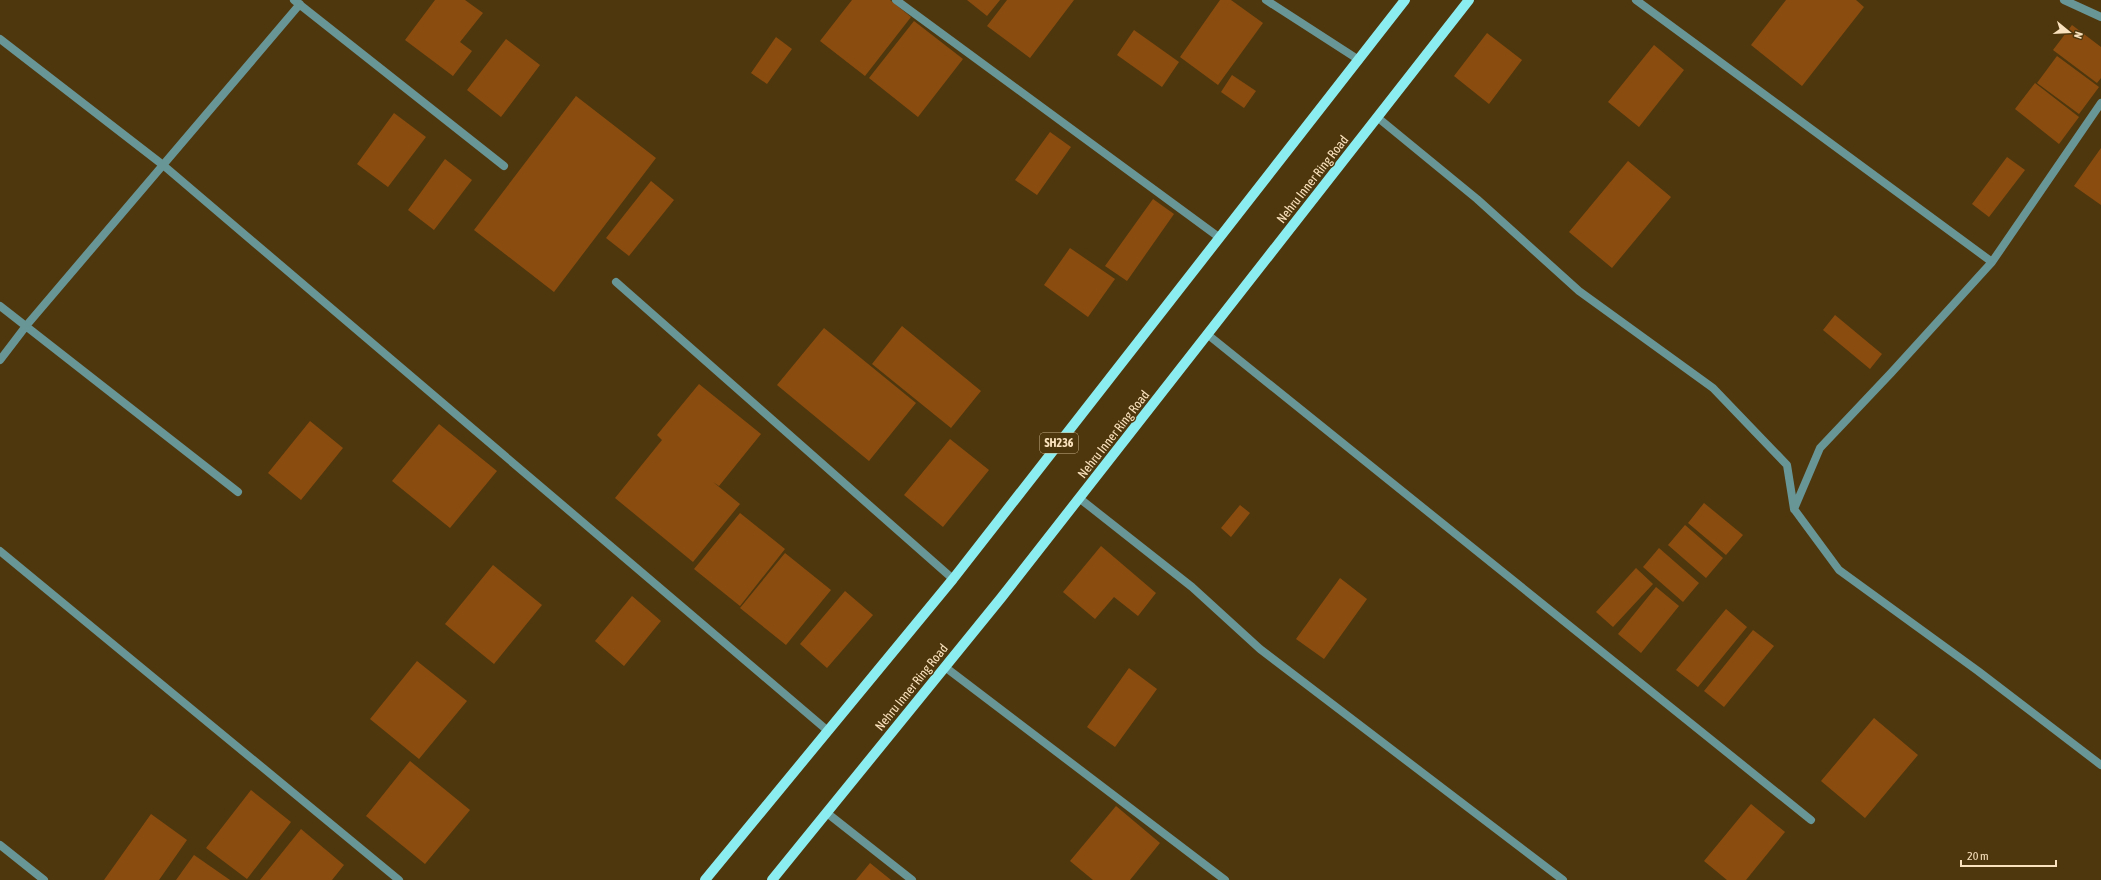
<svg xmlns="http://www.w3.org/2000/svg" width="2101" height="880" font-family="'Asap Condensed',sans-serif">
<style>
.building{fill:#8b4c10}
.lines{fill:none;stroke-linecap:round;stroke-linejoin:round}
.minor{stroke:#689596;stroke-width:8}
.primary{stroke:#8cedf0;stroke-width:10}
.labels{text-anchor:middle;stroke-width:3;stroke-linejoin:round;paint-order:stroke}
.shield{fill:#4f370d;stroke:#c7af89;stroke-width:1}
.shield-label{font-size:12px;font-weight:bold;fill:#fae2be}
.street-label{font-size:13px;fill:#fae2be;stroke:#4f370d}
</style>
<rect width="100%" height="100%" fill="#4f370d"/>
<!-- building -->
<path class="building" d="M435 0H465L483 13 460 42 472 51 453 76 405 40Z
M852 0H890L911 17 865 76 820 41Z
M967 0H1000L987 16Z
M1007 0H1074L1030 58 987 26Z
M1220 0H1231L1263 23 1218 85 1180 57Z
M1786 0H1856L1864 7 1802 86 1751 45Z
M914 21 963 59 918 117 869 78Z
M2072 25 2101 47V78L2097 83 2053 50Z
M1134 30 1179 62 1162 87 1117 55Z
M1487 33 1522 60 1489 104 1454 76Z
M776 37 792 49 767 84 751 73Z
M506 39 540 65 501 117 467 90Z
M1654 45 1684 70 1639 127 1608 102Z
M2057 56 2099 87 2079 114 2037 83Z
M1232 75 1256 91 1244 108 1221 92Z
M2035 83 2079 117 2059 144 2015 109Z
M576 96 656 158 554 292 474 230Z
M394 113 426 137 388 187 357 164Z
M1050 132 1071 147 1037 195 1015 180Z
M2101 148V205L2074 186Z
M2007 157 2025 170 1989 217 1972 204Z
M445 159 472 180 434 230 408 210Z
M1628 161 1671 197 1612 268 1569 232Z
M651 181 674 200 629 256 606 238Z
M1153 199 1174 214 1127 281 1105 266Z
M1070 248 1115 279 1088 317 1044 285Z
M1835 315 1882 354 1870 369 1823 330Z
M902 326 981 391 951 428 872 364Z
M824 328 916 403 869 461 777 385Z
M699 384 761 434 719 486 713 482 740 504 693 562 615 498 662 440 657 435Z
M310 421 343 448 301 500 268 473Z
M439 424 497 471 450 528 392 481Z
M950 439 989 470 943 527 904 495Z
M1704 503 1743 535 1726 555 1688 523Z
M1240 505 1250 513 1231 537 1221 528Z
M740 513 785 549 740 606 694 569Z
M1685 525 1723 558 1706 578 1668 545Z
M1101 546 1156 593 1138 616 1114 597 1095 619 1063 592Z
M1659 548 1699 583 1683 602 1643 567Z
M785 553 831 590 786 645 740 608Z
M493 565 542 605 494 664 445 624Z
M1636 568 1653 584 1613 627 1596 612Z
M1340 578 1367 599 1324 659 1296 639Z
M1656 587 1679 606 1641 653 1618 634Z
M845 591 873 615 827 668 800 644Z
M632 596 661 621 624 666 595 641Z
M1726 609 1747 627 1698 687 1676 670Z
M1753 630 1774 646 1724 707 1704 691Z
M417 661 467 701 419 759 370 719Z
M1129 668 1157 689 1115 747 1087 727Z
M1874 718 1918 755 1865 818 1821 781Z
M410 761 470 810 425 864 366 816Z
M251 790 291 822 247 879 206 848Z
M1751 804 1785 832 1746 880H1727L1704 861Z
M1116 806 1160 843 1130 880H1093L1070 861Z
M151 814 187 840 159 880H104Z
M301 829 344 865 332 880H260Z
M194 855 230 880H176Z
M870 863 891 880H856Z"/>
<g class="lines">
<!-- minor -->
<path class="minor" d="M294 0 504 166
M896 0 1220 238
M1266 0 1359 60
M1636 0 1992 262
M2064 0 2101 17
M0 39 163 165 828 731
M2101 103 1992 262 1891 373 1820 448 1794 509 1839 570 1978 671 2101 765
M1377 117 1477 199 1579 291 1713 388 1787 465 1794 509
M616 282 953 579
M0 306 238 492
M1207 334 1811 820
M0 360 26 326 300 4
M1079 498 1192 587 1260 649 1563 880
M0 551 399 880
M945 667 1225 880
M827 813 912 880
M0 845 44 880"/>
<!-- primary -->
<path class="primary" d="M705 880 953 579 1405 0
M772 880 1001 598 1469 0"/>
</g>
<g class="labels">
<!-- shield labels -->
<rect class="shield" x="1040" y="433" width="38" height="20" rx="3"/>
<g class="shield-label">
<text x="1059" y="447">SH236</text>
</g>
<!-- street labels -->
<g class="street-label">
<text transform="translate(1312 179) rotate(-52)" y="5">Nehru Inner Ring Road</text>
<text transform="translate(1113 434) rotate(-52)" y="5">Nehru Inner Ring Road</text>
<text transform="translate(911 687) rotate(-51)" y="5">Nehru Inner Ring Road</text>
</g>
</g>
<!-- north arrow -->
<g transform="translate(2069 32) rotate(108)" stroke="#4f370d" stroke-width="3" paint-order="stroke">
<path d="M0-3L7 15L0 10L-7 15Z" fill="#fae2be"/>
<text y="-6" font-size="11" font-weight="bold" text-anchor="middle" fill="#fae2be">N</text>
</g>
<!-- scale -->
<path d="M1961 860v6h95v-6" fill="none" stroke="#fae2be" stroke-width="2"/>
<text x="1967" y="860" font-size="12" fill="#fae2be" stroke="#4f370d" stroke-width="3" paint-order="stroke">20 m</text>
</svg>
